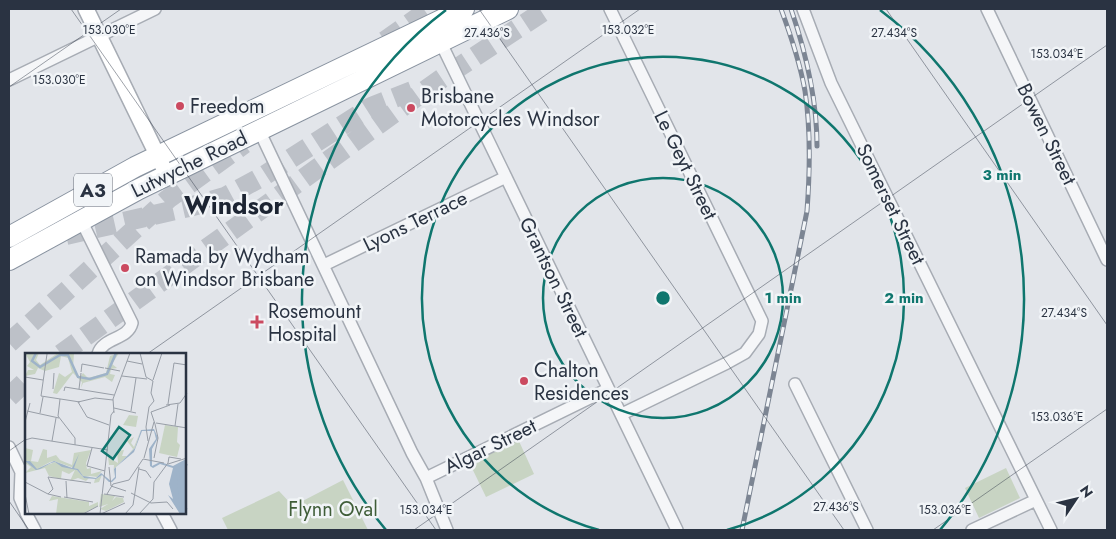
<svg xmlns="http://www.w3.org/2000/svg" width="1116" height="539" font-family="Jost,sans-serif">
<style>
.green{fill:#c8d4c3}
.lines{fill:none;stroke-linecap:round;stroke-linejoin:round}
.highway-tunnel{stroke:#bdc1c8;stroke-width:20;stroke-dasharray:20 10;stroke-linecap:butt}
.street-casing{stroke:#a7acb4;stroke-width:14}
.secondary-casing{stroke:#a7acb4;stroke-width:18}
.highway-casing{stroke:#8993a0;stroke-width:22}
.street{stroke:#f5f6f8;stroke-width:11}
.secondary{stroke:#fff;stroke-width:15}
.highway{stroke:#fff;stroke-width:20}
.rail-casing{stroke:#7c8593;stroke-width:5}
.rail{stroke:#f1f4f7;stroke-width:3;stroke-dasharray:9;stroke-linecap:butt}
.ticks{fill:none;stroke:#2a3342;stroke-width:1;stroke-opacity:0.45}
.ring{fill:none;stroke:#0f766e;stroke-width:2.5}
.poi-dot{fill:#cb4a60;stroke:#f1f4f7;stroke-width:2}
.labels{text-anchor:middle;stroke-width:5;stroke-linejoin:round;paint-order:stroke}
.shield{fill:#f1f4f7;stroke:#666d78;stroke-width:1}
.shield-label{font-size:19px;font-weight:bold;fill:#2a3342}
.poi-label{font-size:20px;fill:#2a3342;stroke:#f1f4f7;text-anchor:start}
.street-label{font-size:20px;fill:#2a3342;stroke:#f1f4f7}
.park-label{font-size:20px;fill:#3f5d38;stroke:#f1f4f7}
.district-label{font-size:25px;font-weight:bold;fill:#1c2432;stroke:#f1f4f7}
.inset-river{fill:none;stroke:#9eb3c9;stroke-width:2.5}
.inset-road{fill:none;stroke:#989ea7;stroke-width:1}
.view{fill:#0f766e;fill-opacity:0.15;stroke:#0f766e;stroke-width:2.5}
.inset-edge{fill:none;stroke:#2a3342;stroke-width:2.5}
.ticks-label{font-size:12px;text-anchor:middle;fill:#2a3342;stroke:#f1f4f7;stroke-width:5;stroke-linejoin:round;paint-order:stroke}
.centre{fill:#0f766e;stroke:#f1f4f7;stroke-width:2.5}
.ring-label{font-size:15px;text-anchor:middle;font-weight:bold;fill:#0f766e;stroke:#f1f4f7;stroke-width:5;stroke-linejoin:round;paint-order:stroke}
</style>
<rect width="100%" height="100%" fill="#e2e5ea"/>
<!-- green -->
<path class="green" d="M518 439 534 474 486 497 469 462Z
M1006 468 1020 498 979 518 965 488Z
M343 480 368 530H228L222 518 279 491 293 506Z"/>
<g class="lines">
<!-- highway-tunnel -->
<path class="highway-tunnel" d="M385 41 430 9
M66 235 189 207 225 197 265 175 371 107 412 91
M9 343 168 199 244 144
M61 354 441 79 547 9
M9 397 26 381"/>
<defs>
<path id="street" d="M610 9 762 321 759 334 745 353 727 363 622 414
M803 9 831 83 1051 530
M987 9 1107 260
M439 39 677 530
M9 80 155 9
M259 130 412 453 426 478 447 530
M81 220 132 323C128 340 103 337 98 354
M324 265 506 177
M795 384 867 530
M9 447 21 472 20 498 26 512
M426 478 608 389
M26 513 35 530
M162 513 171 530
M972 530 1036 500"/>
<path id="secondary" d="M86 9 167 175"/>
<path id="highway" d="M9 237 135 167 464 9
M9 260 139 189 508 9"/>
</defs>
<!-- street casing -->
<use href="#street" class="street-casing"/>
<!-- secondary casing -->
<use href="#secondary" class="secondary-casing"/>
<!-- highway casing -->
<use href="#highway" class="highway-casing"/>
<!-- street -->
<use href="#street" class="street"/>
<!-- secondary -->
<use href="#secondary" class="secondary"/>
<!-- highway -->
<use href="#highway" class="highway"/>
<defs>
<path id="rail" d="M791 9C806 53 817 98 817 146
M742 530 807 211C810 171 811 131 805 91 800 63 791 36 781 9"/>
</defs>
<!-- rail casing -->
<use href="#rail" class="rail-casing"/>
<!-- rail -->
<use href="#rail" class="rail"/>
</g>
<!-- ticks -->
<path class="ticks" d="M71 9 436 530M479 9 844 530M886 9 1107 325M9 87 121 9M147 354 640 9M9 451 26 439M9 501 29 530M414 530 1107 45M933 530 1107 409"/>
<!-- distance rings -->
<g class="ring">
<circle cx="663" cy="298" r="120"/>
<path d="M599 530A241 241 0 1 1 727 530"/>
<path d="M386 530A361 361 0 0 1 446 10M880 10A361 361 0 0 1 940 530"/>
</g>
<!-- markers -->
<g class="poi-dot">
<circle cx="180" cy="106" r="5"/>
<circle cx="411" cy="108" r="5"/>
<circle cx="125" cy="268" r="5"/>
<path d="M254.5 314.5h5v5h5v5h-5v5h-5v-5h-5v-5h5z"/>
<circle cx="524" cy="381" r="5"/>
</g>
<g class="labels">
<!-- shield labels -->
<rect class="shield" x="74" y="173.5" width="38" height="33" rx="4"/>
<g class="shield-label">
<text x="93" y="197">A3</text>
</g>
<!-- poi labels -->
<g class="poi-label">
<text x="421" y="103">Brisbane<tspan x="421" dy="23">Motorcycles Windsor</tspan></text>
<text x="190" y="113">Freedom</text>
<text x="135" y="263">Ramada by Wydham<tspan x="135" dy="23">on Windsor Brisbane</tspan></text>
<text x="268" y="318">Rosemount<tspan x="268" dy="23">Hospital</tspan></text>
<text x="534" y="377">Chalton<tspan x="534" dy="23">Residences</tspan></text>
</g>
<!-- street labels -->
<g class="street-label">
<text transform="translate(1047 134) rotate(64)" y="7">Bowen Street</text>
<text transform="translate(189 164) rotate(-26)" y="7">Lutwyche Road</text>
<text transform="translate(686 165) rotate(64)" y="7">Le Geyt Street</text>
<text transform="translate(891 204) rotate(64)" y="7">Somerset Street</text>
<text transform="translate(415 221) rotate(-26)" y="7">Lyons Terrace</text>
<text transform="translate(554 277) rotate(64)" y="7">Grantson Street</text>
<text transform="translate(490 446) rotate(-26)" y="7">Algar Street</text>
</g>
<!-- park labels -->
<g class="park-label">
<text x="333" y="516">Flynn Oval</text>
</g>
<!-- district labels -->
<g class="district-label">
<text x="234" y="214">Windsor</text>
</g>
</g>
<!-- overview -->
<g transform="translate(25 353)">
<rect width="161" height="161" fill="#e2e5ea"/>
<path d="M0 0H14L11 7 15 12 33 0H49L48 15 55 24 58 20 63 25 81 20 85 3 94 0 87 11 92 15 86 16 85 21 90 22 87 29 80 24 58 30 56 35 57 29 48 20 32 41 28 40 34 20 40 24 47 19 43 5 36 3 34 14 20 18 13 15 10 21 0 23 3 17H9L2 13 5 9ZM104 62 113 63 111 74 98 72ZM140 72 153 74 152 89 155 92 152 104 134 100ZM116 77 110 95 89 116 88 124 89 112H84L83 104 93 110 92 98 99 97 97 103H102L108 96 102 88 109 84 106 90 109 94ZM0 95 8 97 6 108 13 109 18 96 22 97V105L31 102 35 107 47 112 49 100 66 97 61 110 62 116 66 115V121L77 118 72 124 65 123 59 124 52 116 29 108 25 109 12 116 30 109 52 117 59 125 65 124 69 125 71 126 77 122 74 129 69 130 70 126 65 124 61 128 53 125 45 128 50 117 44 121 37 118 36 126 24 123 20 115 0 120 6 114 0 110ZM76 141 90 143 87 148 91 144 98 145 99 149 81 158 75 156 83 151 74 154ZM27 143 64 149V153L73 149V153L57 161H31L33 146 24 148Z" fill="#c8d4c3"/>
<path d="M129 76 133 85 127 96V113L135 109 148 113 161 106V161H155L143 142 148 146 144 131 148 115 135 111 128 115 125 113 124 96 131 86 129 78H117L109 99 91 114V125L87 129H84L77 122 71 126 59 125 52 117 37 114 30 109 26 110 15 116 11 117 0 108H5L12 116 29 108 47 115 54 101 49 115 53 116 58 123 71 125 76 120 86 128 90 124 89 116 110 95 116 77Z" fill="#9eb3c9"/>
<path class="inset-river" d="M11 0 7 8 15 14 35 2H43L53 24 65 26 82 21 91 0M162 111 153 121 156 158 162 155"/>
<path class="inset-road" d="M115 0 121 24 128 28 126 40 129 48 124 54 121 74 123 88M22 1 16 43 55 49M102 8 117 11M80 15 95 18M56 19 57 11 79 15M97 23 122 26M0 24 18 27M128 27 137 0M28 36 29 20M54 36 56 20M39 38 40 34 89 42M35 46 33 63 50 85V92M53 49 62 64 84 72M53 49 70 45 88 47M143 51 149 10 162 12M141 52 155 50 162 40M89 55 111 60M2 58 34 65M106 58 111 25M15 60 18 44M89 60 88 46 105 0M0 69 5 50M131 70 162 75M130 71 126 59 145 52M150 73 153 51M0 87 7 85 83 97M27 88 31 65M67 95 62 113 80 118M119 105 129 69M129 105 133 85 130 71M143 110 144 104 156 106M143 111 162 105M84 114 86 133 101 138M114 116 121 118 126 125M23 124 66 130M23 124 28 136 23 141M41 128 42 145M0 129 23 141 36 144M106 140 126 150M0 141 4 161M79 141 99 144M82 141 88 131 104 127 118 106 139 110M39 144 68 149M126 150 142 149 148 156M58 161 73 153M75 161 86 62 89 58M76 161 100 150M100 161 108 152 114 114M114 161 128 146 129 129 143 110"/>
<path class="view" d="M94 74 105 82 88 106 77 98Z"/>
<rect width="161" height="161" class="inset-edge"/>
</g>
<g class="ticks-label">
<text x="109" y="34">153.030°E</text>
<text x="628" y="34">153.032°E</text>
<text x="487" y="37">27.436°S</text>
<text x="894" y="37">27.434°S</text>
<text x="1057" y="58">153.034°E</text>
<text x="59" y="84">153.030°E</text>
<text x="1064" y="317">27.434°S</text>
<text x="1057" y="421">153.036°E</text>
<text x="836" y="511">27.436°S</text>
<text x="426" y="514">153.034°E</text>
<text x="945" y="514">153.036°E</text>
</g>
<circle cx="663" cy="298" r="8" class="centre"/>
<g class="ring-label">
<text x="1002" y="180">3 min</text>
<text x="783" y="303">1 min</text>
<text x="904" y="303">2 min</text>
</g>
<!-- border -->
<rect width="1116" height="539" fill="none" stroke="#2a3342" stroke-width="20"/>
<!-- north arrow -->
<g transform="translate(1076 499) rotate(55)" stroke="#f1f4f7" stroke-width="4" paint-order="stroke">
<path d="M0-4L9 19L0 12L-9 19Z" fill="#2a3342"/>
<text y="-8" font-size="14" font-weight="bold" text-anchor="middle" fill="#2a3342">N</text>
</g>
</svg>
